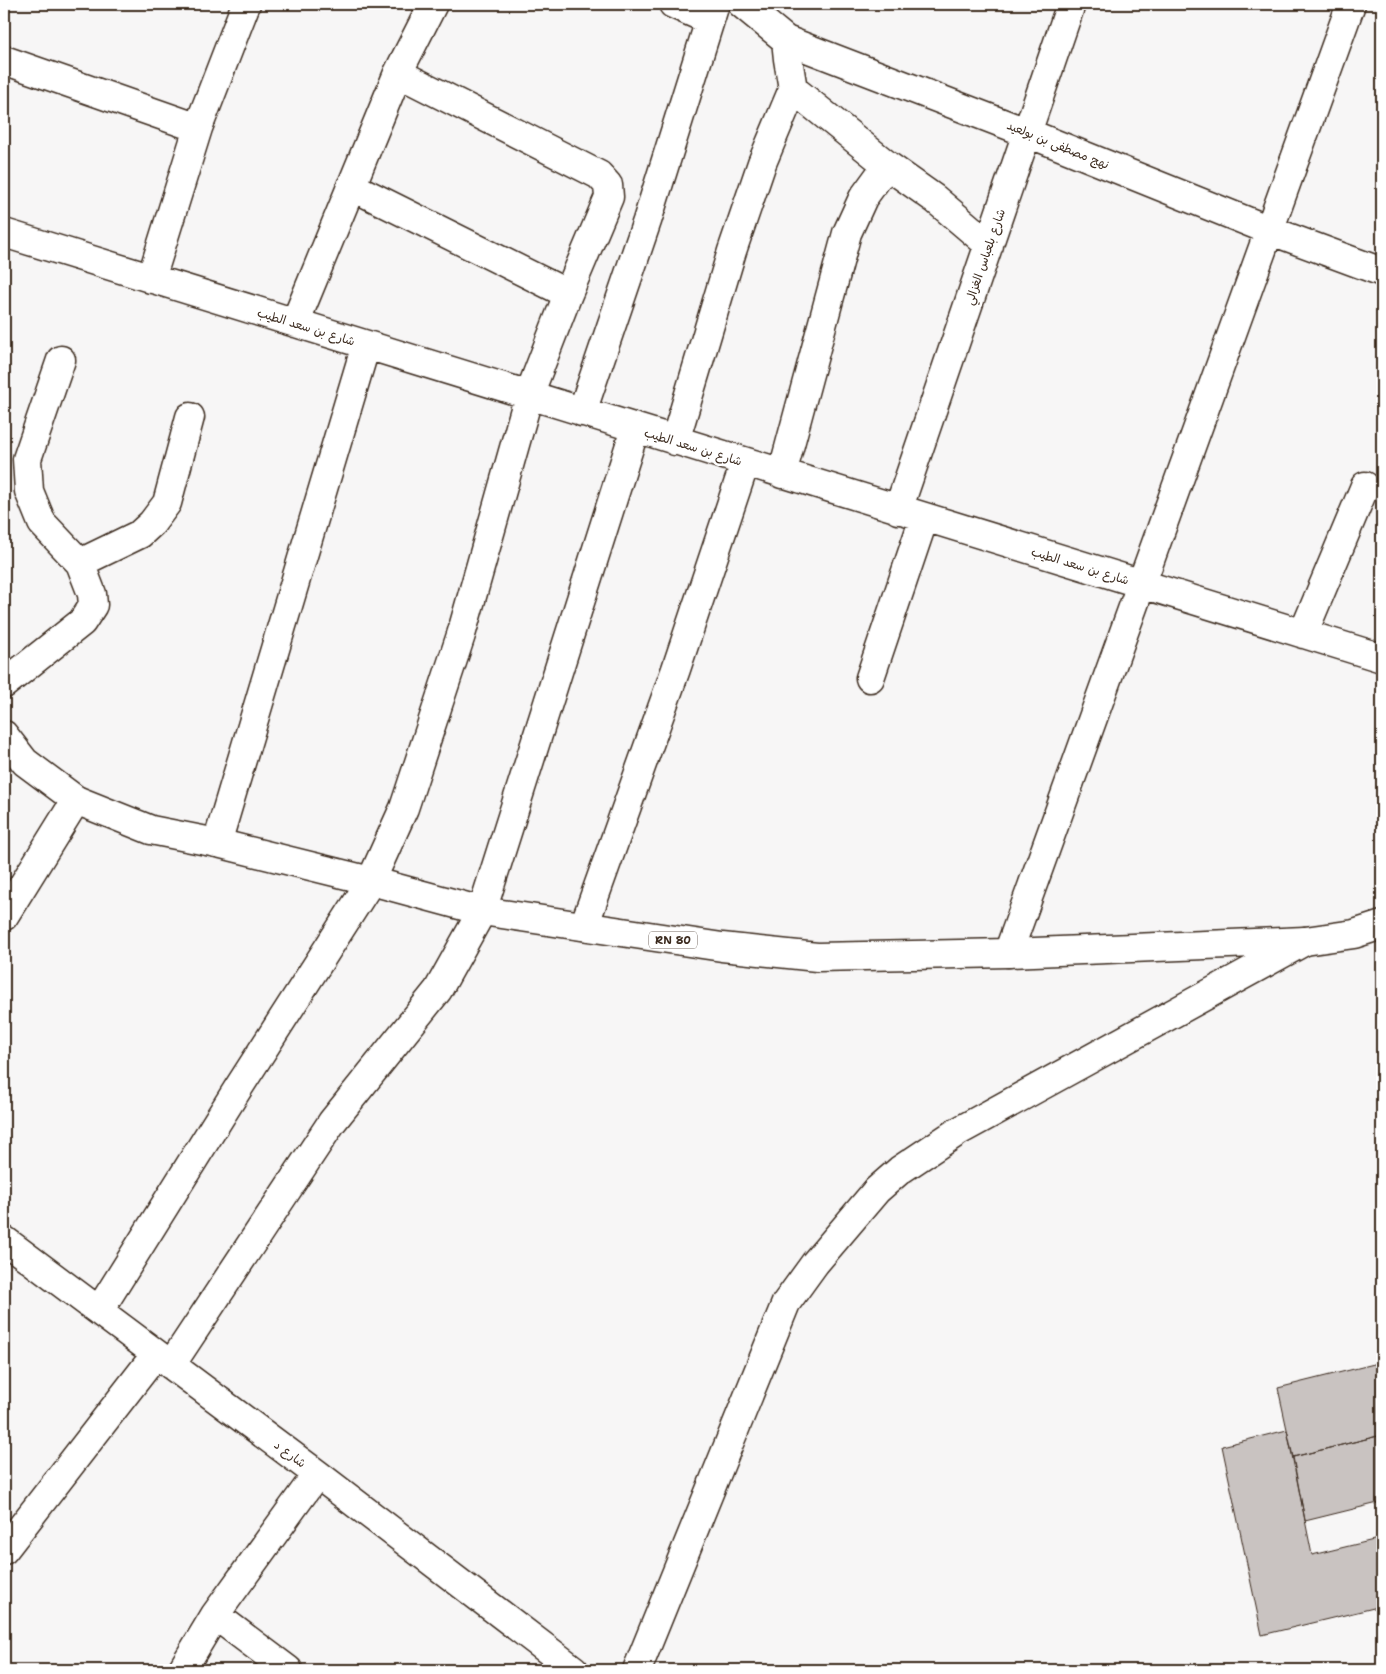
<svg xmlns="http://www.w3.org/2000/svg" width="1386" height="1674" font-family="'Shantell Sans','Playpen Sans Arabic',sans-serif">
<style>
.building{fill:#c9c3c1;stroke:#3b2a1e}
.lines{fill:none;stroke-linecap:round;stroke-linejoin:round}
.minor-casing{stroke:#3b2a1e;stroke-width:31}
.major-casing{stroke:#3b2a1e;stroke-width:31}
.minor{stroke:#fff;stroke-width:28}
.major{stroke:#fff;stroke-width:28}
.labels{text-anchor:middle;stroke-width:5;stroke-linejoin:round;paint-order:stroke}
.shield{fill:#fff;stroke:#766a62;stroke-width:1}
.shield-label{font-size:11px;font-weight:bold;fill:#3b2a1e}
.street-label{font-size:12px;fill:#3b2a1e;stroke:#fff}
</style>
<rect width="100%" height="100%" fill="#f7f6f6"/>
<filter id="ink" filterUnits="userSpaceOnUse"><feTurbulence type="fractalNoise" baseFrequency=".02" numOctaves="2"/><feDisplacementMap in="SourceGraphic" scale="10" xChannelSelector="R" yChannelSelector="G"/><feConvolveMatrix kernelMatrix="1 2 1 2 8 2 1 2 1" color-interpolation-filters="sRGB"/></filter>
<g filter="url(#ink)">
<!-- building -->
<path class="building" d="M1382 1362V1435L1293 1457 1278 1388Z
M1287 1430 1312 1555 1382 1538V1606L1262 1635 1222 1446Z
M1382 1435V1502L1305 1521 1293 1457Z"/>
<g class="lines">
<defs>
<path id="minor" d="M673 4 709 20
M742 4 786 40 1028 133 1269 230 1382 272
M786 40 788 59 793 89 887 165 935 199 989 245
M4 60 198 128
M351 186 568 294
M4 233 1382 658
M151 279 198 128 246 4
M295 323 398 73 433 4
M582 412 647 221 715 4
M675 441 732 251 762 163 793 89
M782 474 847 233 863 198 887 165
M898 510 1071 4
M80 563 140 534 152 523 167 503 190 417
M1303 634 1365 486
M870 678 924 518
M4 684 82 622 93 605 92 594 80 563 42 523 29 491 27 459 61 360
M217 843 366 345
M4 916 76 800
M584 926 676 669 745 463
M1008 953 1351 4
M4 1240 317 1474 574 1670
M99 1311 237 1090 371 881 404 808 461 635 529 395 568 294 609 197 608 185 599 175 398 73
M171 1365 332 1122 438 990 482 911 635 429
M4 1550 156 1354
M215 1615 288 1670
M182 1670 215 1615 317 1474
M637 1670 786 1303 815 1263 877 1190 900 1170 957 1132 1305 941"/>
<path id="major" d="M4 735 25 762 76 800 151 830 217 843 371 881 482 911 722 947 817 957 1008 953 1305 941 1354 934 1382 925"/>
</defs>
<!-- minor casing -->
<use href="#minor" class="minor-casing"/>
<!-- major casing -->
<use href="#major" class="major-casing"/>
<!-- minor -->
<use href="#minor" class="minor"/>
<!-- major -->
<use href="#major" class="major"/>
</g>
</g>
<g class="labels">
<!-- shield labels -->
<rect class="shield" x="649" y="931.5" width="48" height="17" rx="4"/>
<g class="shield-label">
<text x="673" y="944">RN 80</text>
</g>
<!-- street labels -->
<g class="street-label">
<text transform="translate(1058 145) rotate(22)" y="4">نهج مصطفى بن بولعيد</text>
<text transform="translate(985 257) rotate(-71)" y="4">شارع بلعباس الغزالي</text>
<text transform="translate(306 327) rotate(17)" y="4">شارع بن سعد الطيب</text>
<text transform="translate(693 447) rotate(17)" y="4">شارع بن سعد الطيب</text>
<text transform="translate(1080 566) rotate(17)" y="4">شارع بن سعد الطيب</text>
<text transform="translate(290 1454) rotate(37)" y="4">شارع د</text>
</g>
</g>
<!-- margin -->
<rect width="1386" height="1674" fill="none" stroke="#fff" stroke-width="20"/>
<rect x="10" y="10" width="1366" height="1654" fill="none" stroke="#3b2a1e" stroke-width="2" filter="url(#ink)"/>
</svg>
